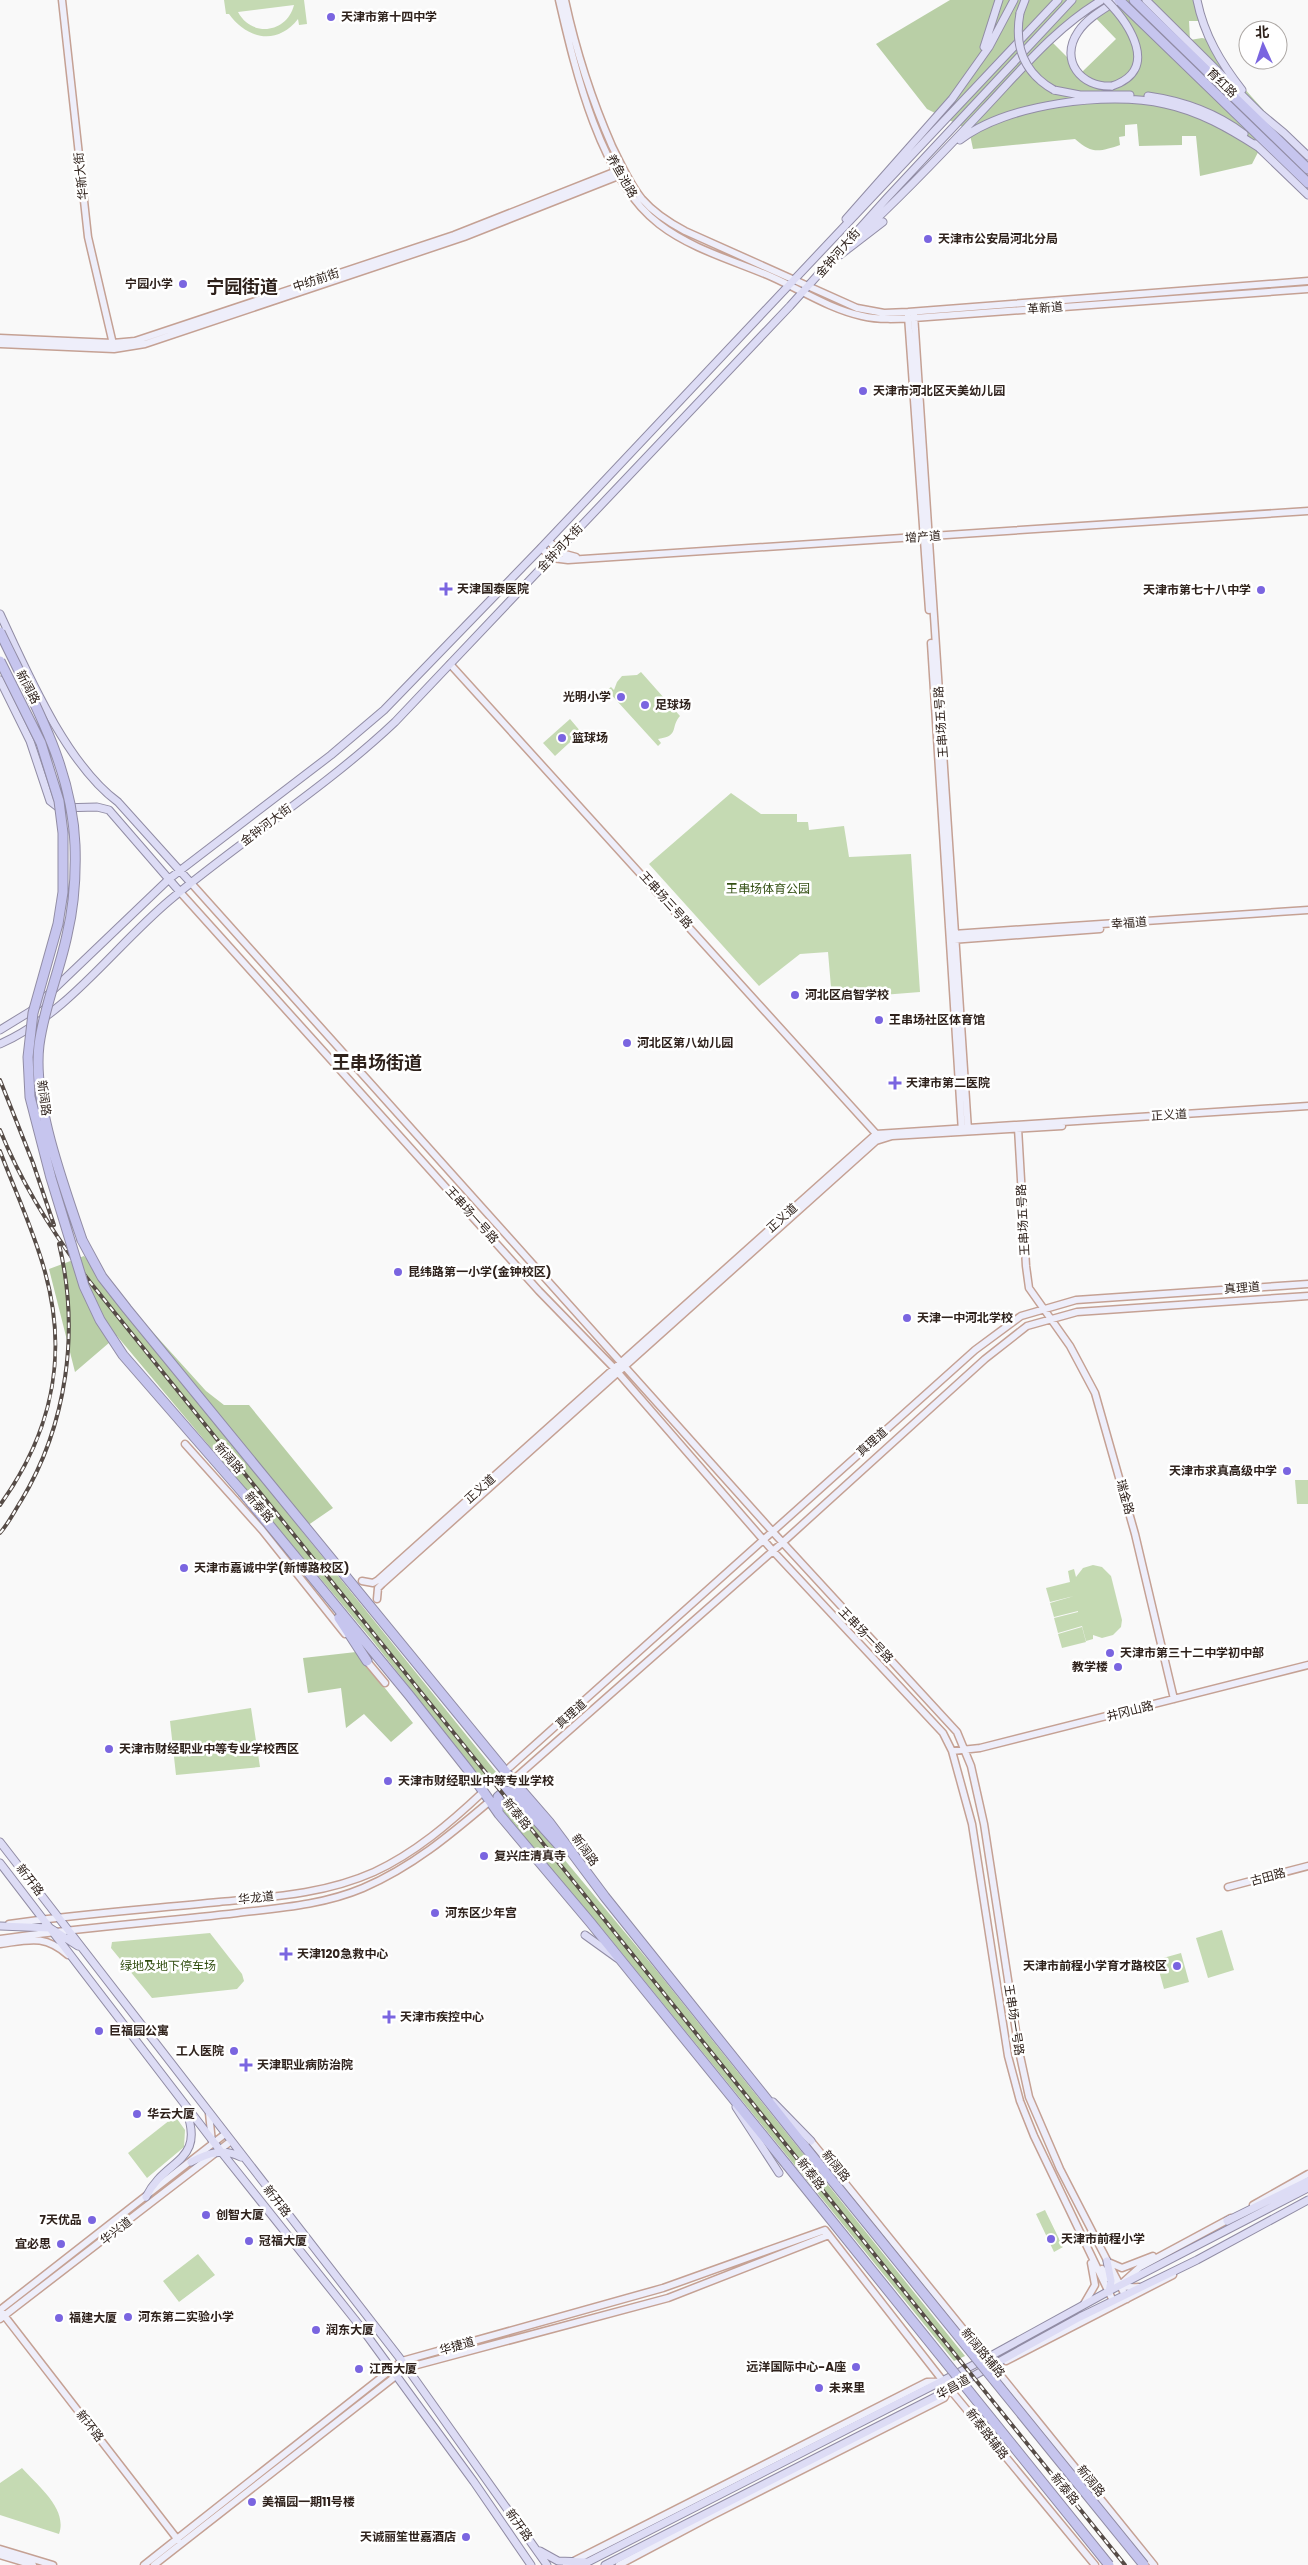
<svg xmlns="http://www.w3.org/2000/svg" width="1308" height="2565" font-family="Poppins,'Noto Sans SC',sans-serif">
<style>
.green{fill:#c5dab3;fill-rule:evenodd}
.forest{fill:#b9cfa6;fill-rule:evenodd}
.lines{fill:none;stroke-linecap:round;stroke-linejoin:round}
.secondary-casing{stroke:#c5a194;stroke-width:9}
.primary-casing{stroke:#918ca4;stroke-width:9}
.highway-casing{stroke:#918ca4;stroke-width:11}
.secondary{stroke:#eeeefa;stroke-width:6}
.primary{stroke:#dddcf5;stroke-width:7}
.highway{stroke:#c6c5ee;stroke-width:9}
.rail-casing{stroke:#564c47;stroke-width:4}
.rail{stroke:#fff;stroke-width:2;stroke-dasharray:5.5;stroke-linecap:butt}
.primary-bridge-casing{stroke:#918ca4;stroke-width:9;stroke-linecap:butt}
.highway-bridge-casing{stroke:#918ca4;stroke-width:11;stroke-linecap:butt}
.primary-bridge{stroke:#dddcf5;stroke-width:7}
.highway-bridge{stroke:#c6c5ee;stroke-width:9}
.poi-dot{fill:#7a65e0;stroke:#fff;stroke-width:2}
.labels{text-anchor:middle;stroke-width:5;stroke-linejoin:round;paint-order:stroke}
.poi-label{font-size:12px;font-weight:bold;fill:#2f221c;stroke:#fff;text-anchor:start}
.street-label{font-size:12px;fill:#2f221c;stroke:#fff}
.park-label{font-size:12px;fill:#334f13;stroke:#fff}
.district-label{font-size:18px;font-weight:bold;fill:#2f221c;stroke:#fff}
</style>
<rect width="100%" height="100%" fill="#f9f9f9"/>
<!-- green -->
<path class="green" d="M224 0H304L307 24 299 25 298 19C277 46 247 39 229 14H226ZM294 5C287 33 252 38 238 12Z
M641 672 680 716C670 727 680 736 658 739L661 743 658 746 607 690 611 687 614 690 617 682 622 676 637 675Z
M570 719 581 732 555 756 543 743Z
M731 793 761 814H797V822H808L809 830 844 826 849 857 911 854 920 992 832 999 828 952 800 954 759 986 649 864Z
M1295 1480H1308V1504H1297Z
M1093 1565 1102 1567 1111 1576 1122 1620 1121 1627 1113 1635 1102 1638 1093 1635V1639L1086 1641 1082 1626 1058 1633 1054 1618 1078 1612V1611L1054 1617 1050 1603 1074 1596 1050 1602 1046 1588 1070 1582 1068 1571 1074 1569 1076 1577 1083 1568Z
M1082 1627 1086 1642 1062 1648 1058 1634Z
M251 1708 260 1767 176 1775 170 1721Z
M1222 1930 1234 1970 1208 1978 1196 1938Z
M210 1933 242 1974 244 1981 237 1989 152 1998 111 1948 112 1942Z
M1181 1953 1189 1982 1164 1989 1156 1960Z
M175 2116 185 2130 184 2147 147 2178 128 2153Z
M1045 2210 1063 2247 1054 2252 1036 2214Z
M198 2254 215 2275 179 2302 163 2281Z
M22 2468C38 2486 68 2509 59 2534L0 2515V2483Z"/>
<!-- forest -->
<path class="forest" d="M950 0H1201L1203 16 1200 21H1189L1190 40 1202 38 1211 40C1228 71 1250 96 1274 121L1252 164 1200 176 1196 136H1182V145L1139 146 1137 124 1125 125V136L1119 137 1120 145C1099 152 1092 154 1075 139L973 149 969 130 927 109 876 44ZM1088 10 1116 39 1082 72 1053 43Z
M84 1256 206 1391 224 1405H249L333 1508 301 1530 496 1772 483 1781 372 1640 117 1336 75 1372 49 1269Z
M356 1652 413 1723 391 1742 364 1714 346 1728 341 1688 308 1693 303 1658Z
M506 1795 514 1799 657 1971 965 2356 954 2361 604 1931 501 1810 499 1801Z"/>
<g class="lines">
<defs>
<path id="secondary" d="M62 0 88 237 113 344
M559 0C575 69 600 179 659 224 691 249 735 261 772 277 801 290 830 309 862 316 879 320 897 319 914 318L1308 289
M565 0C576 51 591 98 612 146 621 164 629 183 642 199 654 213 668 222 685 231L857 308 884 313 908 312 1308 281
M914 314 968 1130
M908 316 929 610
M0 338 113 343 135 341 454 235 619 170
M0 344 114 349 145 344 464 237 621 175
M548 541 565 554 576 557
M541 548 552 558 568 560 1308 511
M931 643 962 1132
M450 664 879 1137
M191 883 772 1531 957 1732 971 1766 984 1824 1019 2051 1029 2097 1060 2169 1127 2299
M180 892 539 1291 614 1368 773 1551 943 1733 952 1751 972 1824 1008 2056 1020 2101 1034 2136 1115 2305
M953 934 1308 910
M951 940 1100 929
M1018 1128 1026 1266 1029 1288 1070 1346 1095 1393 1135 1534 1174 1699
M185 1444 262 1530 345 1634
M362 1581 373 1583 378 1580 876 1134 1308 1106
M377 1599 378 1588 382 1584 876 1141 892 1136 1062 1126
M365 1659 385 1683
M952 1751 980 1748 1308 1665
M510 1767 975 1350 1021 1316 1076 1300 1308 1284
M513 1780 782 1543 985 1359 1027 1326 1077 1312 1308 1296
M1228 1887 1308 1866
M9 1924C78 1914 149 1909 219 1902 272 1897 325 1894 374 1872 415 1853 450 1823 483 1792
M0 1939C79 1928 158 1922 237 1913 279 1908 323 1905 363 1888 412 1867 450 1835 490 1801
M0 1944C29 1940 44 1934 68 1955
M209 2113 212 2142
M811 2141 1154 2565
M1253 2205 1308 2174
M1108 2262 1122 2268 1153 2256
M1102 2269C1110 2284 1122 2288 1139 2287
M1120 2285 1140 2267 1231 2218
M1084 2304 1095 2285 1091 2263
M0 2310 178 2540
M0 2310 225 2134
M0 2319 231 2141
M1006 2361 1173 2275
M0 2549 53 2565
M0 2555 33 2565
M144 2565 402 2361 663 2288 825 2230 943 2381 1095 2565
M154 2565 406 2368 668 2298 829 2235
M566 2565 927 2382 943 2381
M619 2565 713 2515 944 2398 949 2389"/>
<path id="primary" d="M1146 0 1261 114 1284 133 1308 156
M1197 0C1204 35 1221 63 1242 90
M1020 13 1025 0
M984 47 999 0
M1112 86C1081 88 1059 60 1078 32 1087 18 1104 9 1118 0
M1054 90 1080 95H1130
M1148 96C1183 101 1215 112 1244 134
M960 140C1006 104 1108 91 1165 104 1199 111 1230 129 1258 147
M1255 144 1308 195
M846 219 952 99 989 47 1014 0
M855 239C900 198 942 154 984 109 1021 70 1056 27 1102 0
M840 255 883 222
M0 614C27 672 66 764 118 802L191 883
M0 680 30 741 50 801 59 808 97 807 109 810 180 892
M0 1030 31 1011 169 879 331 755 384 710 541 548 1058 0
M0 1044C68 1014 114 947 170 900 243 839 325 788 395 722L790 306 887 198 1072 0
M0 1842 402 2361 547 2565
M0 1863 219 2149 360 2326 474 2482 531 2565
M0 1926 50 1928 78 1946
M585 1935 617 1958
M773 2102 811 2141
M736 2107 779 2173
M191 2162C208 2153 223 2148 241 2157
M146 2197C165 2158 206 2163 186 2110
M1227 2221 1308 2181
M1107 2261 1111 2281 1109 2292
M540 2551 558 2561 586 2562
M582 2565 987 2358 1109 2291 1308 2188
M605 2565 937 2396 1080 2317 1197 2260 1308 2200"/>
<path id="highway" d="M1119 0 1308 183
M1134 0 1308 169
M82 1240 102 1277 127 1309 509 1776 549 1822 605 1897 805 2147
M243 1493 409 1695 469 1771 499 1814 590 1922 787 2165
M339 1618 367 1661
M498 1812V1797L505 1791 511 1792 565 1852"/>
</defs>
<!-- secondary casing -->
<use href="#secondary" class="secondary-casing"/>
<!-- primary casing -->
<use href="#primary" class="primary-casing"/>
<!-- highway casing -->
<use href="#highway" class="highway-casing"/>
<!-- secondary -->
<use href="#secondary" class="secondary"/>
<!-- primary -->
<use href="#primary" class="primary"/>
<!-- highway -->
<use href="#highway" class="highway"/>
<defs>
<path id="rail" d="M0 1080 33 1163 54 1225
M0 1130C22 1185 54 1235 90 1282L1125 2565
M0 1151C15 1191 34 1231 45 1272 69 1358 51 1434 0 1505
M0 1533C8 1524 14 1512 21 1501 67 1425 80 1331 59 1244"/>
</defs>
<!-- rail casing -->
<use href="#rail" class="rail-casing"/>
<!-- rail -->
<use href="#rail" class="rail"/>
<defs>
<path id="primary-bridge" d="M1106 0C1129 23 1161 70 1112 86
M1020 13C1014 46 1024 73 1054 90"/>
<path id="highway-bridge" d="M0 632C33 701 72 767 75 845 76 875 74 906 67 935 59 973 44 1007 39 1045 32 1102 64 1186 82 1240
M0 661 41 743 59 801 63 833V892L58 924 33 1013 28 1057 30 1097 51 1178 84 1286 100 1320 123 1355 243 1493
M805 2147 1144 2565
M787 2165 1109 2565"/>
</defs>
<!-- primary-bridge casing -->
<use href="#primary-bridge" class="primary-bridge-casing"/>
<!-- highway-bridge casing -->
<use href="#highway-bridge" class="highway-bridge-casing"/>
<!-- primary-bridge -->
<use href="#primary-bridge" class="primary-bridge"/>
<!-- highway-bridge -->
<use href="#highway-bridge" class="highway-bridge"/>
</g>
<!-- markers -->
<g class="poi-dot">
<circle cx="331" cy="17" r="5"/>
<circle cx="928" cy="239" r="5"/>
<circle cx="183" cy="284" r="5"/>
<circle cx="863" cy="391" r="5"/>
<path d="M443.5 581.5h5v5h5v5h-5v5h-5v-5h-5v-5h5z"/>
<circle cx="1261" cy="590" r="5"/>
<circle cx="621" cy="697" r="5"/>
<circle cx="645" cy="705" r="5"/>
<circle cx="562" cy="738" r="5"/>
<circle cx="795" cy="995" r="5"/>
<circle cx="879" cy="1020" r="5"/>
<circle cx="627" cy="1043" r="5"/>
<path d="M892.5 1075.5h5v5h5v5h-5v5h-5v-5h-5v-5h5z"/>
<circle cx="398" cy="1272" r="5"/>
<circle cx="907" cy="1318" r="5"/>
<circle cx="1287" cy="1471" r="5"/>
<circle cx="184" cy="1568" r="5"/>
<circle cx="1110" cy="1653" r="5"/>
<circle cx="1118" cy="1667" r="5"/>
<circle cx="109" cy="1749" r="5"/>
<circle cx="388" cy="1781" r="5"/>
<circle cx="484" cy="1856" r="5"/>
<circle cx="435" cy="1913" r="5"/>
<path d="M283.5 1946.5h5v5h5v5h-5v5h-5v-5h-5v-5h5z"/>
<circle cx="1177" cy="1966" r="5"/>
<path d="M386.5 2009.5h5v5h5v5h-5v5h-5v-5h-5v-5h5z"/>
<circle cx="99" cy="2031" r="5"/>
<circle cx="234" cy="2051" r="5"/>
<path d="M243.5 2057.5h5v5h5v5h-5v5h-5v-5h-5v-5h5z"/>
<circle cx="137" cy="2114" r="5"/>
<circle cx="206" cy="2215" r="5"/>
<circle cx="92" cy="2220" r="5"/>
<circle cx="1051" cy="2239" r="5"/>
<circle cx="249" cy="2241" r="5"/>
<circle cx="61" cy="2244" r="5"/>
<circle cx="128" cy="2317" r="5"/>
<circle cx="59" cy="2318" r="5"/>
<circle cx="316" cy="2330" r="5"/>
<circle cx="856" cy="2367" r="5"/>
<circle cx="359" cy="2369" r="5"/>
<circle cx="819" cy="2388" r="5"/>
<circle cx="252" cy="2502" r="5"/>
<circle cx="466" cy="2537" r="5"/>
</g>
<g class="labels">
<!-- poi labels -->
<g class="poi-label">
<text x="341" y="21">天津市第十四中学</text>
<text x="938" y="243">天津市公安局河北分局</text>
<text x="173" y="288" text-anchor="end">宁园小学</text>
<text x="873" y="395">天津市河北区天美幼儿园</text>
<text x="457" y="593">天津国泰医院</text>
<text x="1251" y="594" text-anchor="end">天津市第七十八中学</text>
<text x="611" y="701" text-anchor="end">光明小学</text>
<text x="655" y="709">足球场</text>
<text x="572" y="742">篮球场</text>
<text x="805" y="999">河北区启智学校</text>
<text x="889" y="1024">王串场社区体育馆</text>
<text x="637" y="1047">河北区第八幼儿园</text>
<text x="906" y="1087">天津市第二医院</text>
<text x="408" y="1276">昆纬路第一小学(金钟校区)</text>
<text x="917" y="1322">天津一中河北学校</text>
<text x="1277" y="1475" text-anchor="end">天津市求真高级中学</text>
<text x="194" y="1572">天津市嘉诚中学(新博路校区)</text>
<text x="1120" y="1657">天津市第三十二中学初中部</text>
<text x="1108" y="1671" text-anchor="end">教学楼</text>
<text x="119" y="1753">天津市财经职业中等专业学校西区</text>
<text x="398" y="1785">天津市财经职业中等专业学校</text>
<text x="494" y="1860">复兴庄清真寺</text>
<text x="445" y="1917">河东区少年宫</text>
<text x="297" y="1958">天津120急救中心</text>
<text x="1167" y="1970" text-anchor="end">天津市前程小学育才路校区</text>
<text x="400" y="2021">天津市疾控中心</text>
<text x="109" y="2035">巨福园公寓</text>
<text x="224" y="2055" text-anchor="end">工人医院</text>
<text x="257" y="2069">天津职业病防治院</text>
<text x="147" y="2118">华云大厦</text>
<text x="216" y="2219">创智大厦</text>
<text x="82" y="2224" text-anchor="end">7天优品</text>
<text x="1061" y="2243">天津市前程小学</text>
<text x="259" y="2245">冠福大厦</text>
<text x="51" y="2248" text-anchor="end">宜必思</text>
<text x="138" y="2321">河东第二实验小学</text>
<text x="69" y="2322">福建大厦</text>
<text x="326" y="2334">润东大厦</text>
<text x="846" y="2371" text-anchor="end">远洋国际中心-A座</text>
<text x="369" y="2373">江西大厦</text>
<text x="829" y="2392">未来里</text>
<text x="262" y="2506">美福园一期11号楼</text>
<text x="456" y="2541" text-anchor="end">天诚丽笙世嘉酒店</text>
</g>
<!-- street labels -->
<g class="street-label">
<text transform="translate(1222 83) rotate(44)" y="4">育红路</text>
<text transform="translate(81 176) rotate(-96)" y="4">华新大街</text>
<text transform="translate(622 176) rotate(60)" y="4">养鱼池路</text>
<text transform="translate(838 253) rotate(-49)" y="4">金钟河大街</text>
<text transform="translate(316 280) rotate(-18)" y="4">中纺前街</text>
<text transform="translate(1045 308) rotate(-4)" y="4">革新道</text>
<text transform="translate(923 537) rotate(-4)" y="4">增产道</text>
<text transform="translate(560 548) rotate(-47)" y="4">金钟河大街</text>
<text transform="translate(28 687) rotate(62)" y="4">新阔路</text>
<text transform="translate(941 722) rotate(-94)" y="4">王串场五号路</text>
<text transform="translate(266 825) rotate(-37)" y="4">金钟河大街</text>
<text transform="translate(666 900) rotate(48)" y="4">王串场三号路</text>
<text transform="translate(1129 923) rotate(-4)" y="4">幸福道</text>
<text transform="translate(44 1098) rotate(82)" y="4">新阔路</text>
<text transform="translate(1169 1115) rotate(-3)" y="4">正义道</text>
<text transform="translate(472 1215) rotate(48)" y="4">王串场一号路</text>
<text transform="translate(782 1218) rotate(-42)" y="4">正义道</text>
<text transform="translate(1023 1220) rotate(-93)" y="4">王串场五号路</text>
<text transform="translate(1242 1288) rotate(-4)" y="4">真理道</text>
<text transform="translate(872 1442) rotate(-42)" y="4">真理道</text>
<text transform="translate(229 1458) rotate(49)" y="4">新阔路</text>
<text transform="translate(480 1489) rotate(-42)" y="4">正义道</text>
<text transform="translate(1125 1497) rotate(75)" y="4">瑞金路</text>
<text transform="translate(259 1507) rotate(49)" y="4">新泰路</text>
<text transform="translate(866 1635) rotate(46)" y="4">王串场一号路</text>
<text transform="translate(1130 1711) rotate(-14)" y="4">井冈山路</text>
<text transform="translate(571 1714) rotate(-42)" y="4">真理道</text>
<text transform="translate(517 1814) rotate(51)" y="4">新泰路</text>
<text transform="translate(585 1850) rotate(54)" y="4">新阔路</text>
<text transform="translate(1268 1877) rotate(-15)" y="4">古田路</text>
<text transform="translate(30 1880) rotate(52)" y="4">新开路</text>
<text transform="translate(256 1898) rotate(-6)" y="4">华龙道</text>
<text transform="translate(1014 2020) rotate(81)" y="4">王串场一号路</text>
<text transform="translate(836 2166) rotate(51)" y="4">新阔路</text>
<text transform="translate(811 2174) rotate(52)" y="4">新泰路</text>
<text transform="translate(277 2201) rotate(52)" y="4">新开路</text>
<text transform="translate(116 2231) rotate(-38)" y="4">华兴道</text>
<text transform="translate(457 2346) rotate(-16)" y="4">华捷道</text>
<text transform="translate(983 2353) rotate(50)" y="4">新阔路辅路</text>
<text transform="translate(953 2387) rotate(-29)" y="4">华昌道</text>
<text transform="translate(90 2426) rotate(52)" y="4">新环路</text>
<text transform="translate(987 2434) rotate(52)" y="4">新泰路辅路</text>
<text transform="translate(1091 2481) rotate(51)" y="4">新阔路</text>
<text transform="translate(1065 2489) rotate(51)" y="4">新泰路</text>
<text transform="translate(519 2525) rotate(54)" y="4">新开路</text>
</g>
<!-- park labels -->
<g class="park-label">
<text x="768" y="893">王串场体育公园</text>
<text x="168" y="1970">绿地及地下停车场</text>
</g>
<!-- district labels -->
<g class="district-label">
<text x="242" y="293">宁园街道</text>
<text x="377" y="1069">王串场街道</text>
</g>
</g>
<!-- north arrow -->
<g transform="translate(1263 45) rotate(357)"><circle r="24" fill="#ffffff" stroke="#aca7a4"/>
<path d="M0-4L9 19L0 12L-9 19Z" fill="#7a65e0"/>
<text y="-8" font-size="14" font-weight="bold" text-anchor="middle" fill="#2f221c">北</text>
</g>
</svg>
